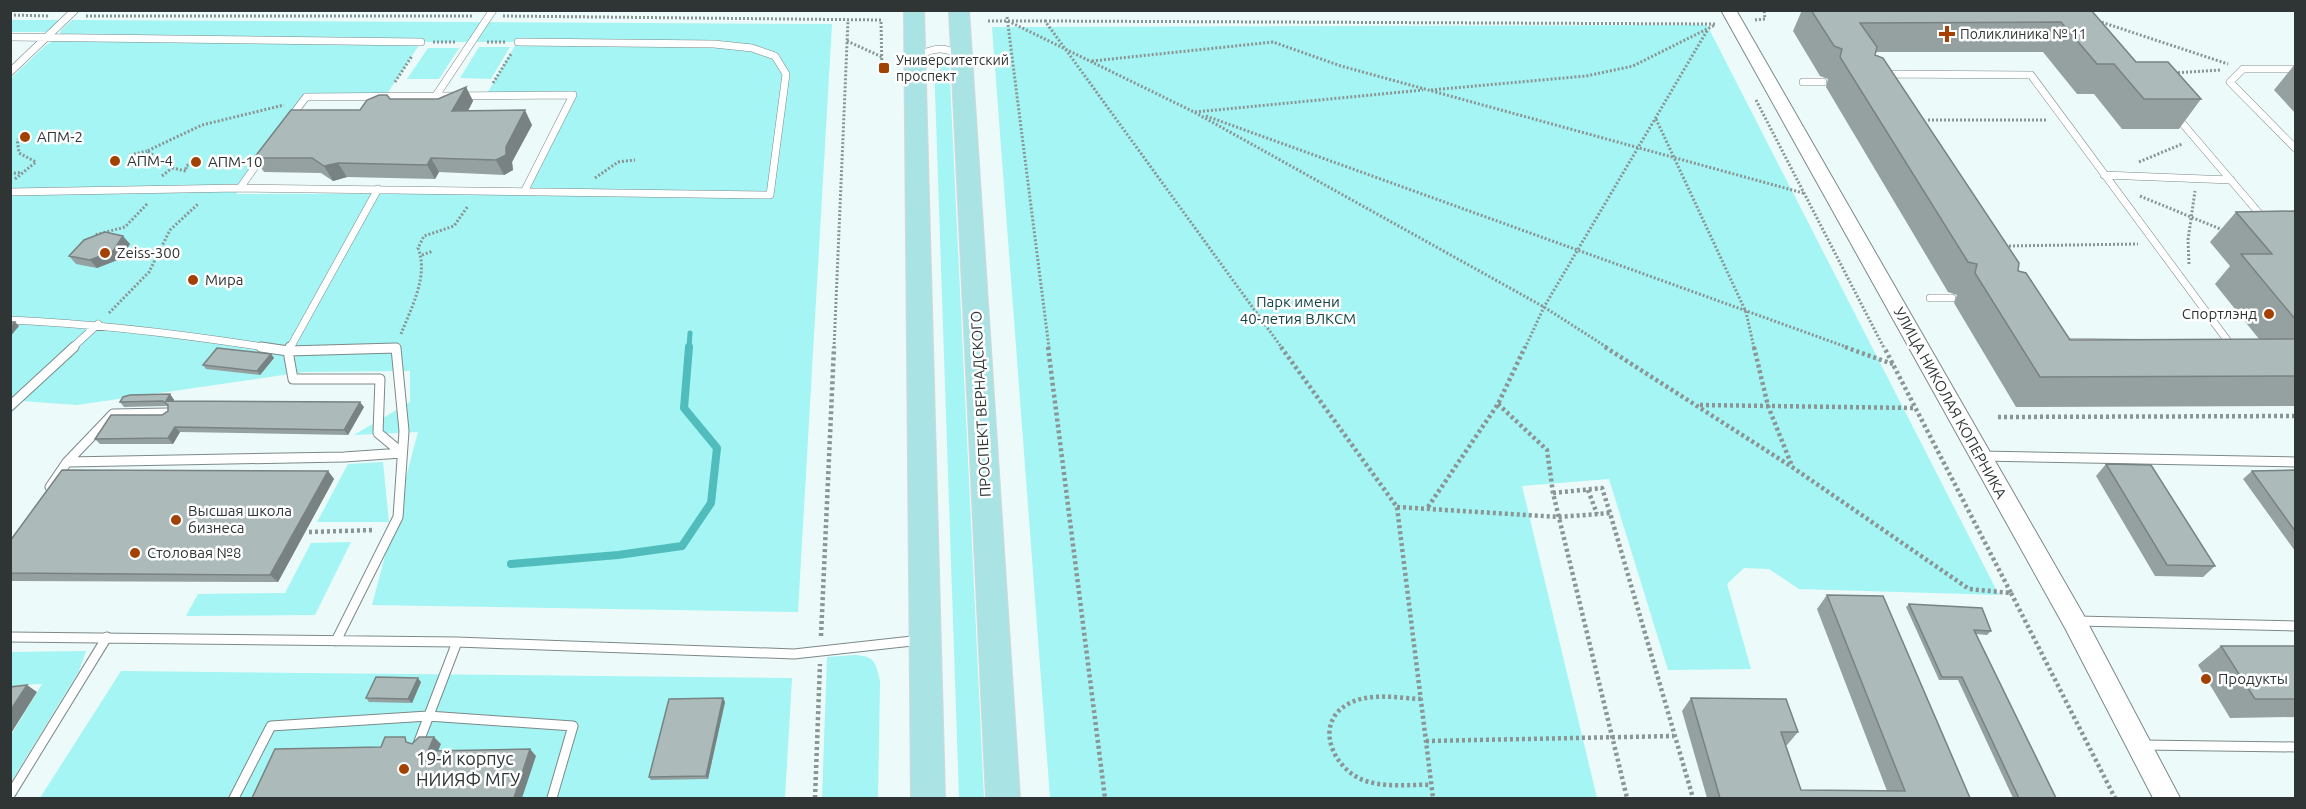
<svg xmlns="http://www.w3.org/2000/svg" width="2306" height="809" font-family="Ubuntu,sans-serif">
<style>
.green{fill:#a4f5f3;fill-rule:evenodd}
.lines{fill:none;stroke-linecap:round;stroke-linejoin:round}
.stream-far1{stroke:#50bcbb;stroke-width:5}
.stream{stroke:#50bcbb;stroke-width:8}
.service-far1-casing{stroke:#7c8989;stroke-width:8}
.service-casing{stroke:#7c8989;stroke-width:11}
.tertiary-casing{stroke:#7c8989;stroke-width:2}
.primary-casing{stroke:#d5d7d7;stroke-width:2}
.path-far1{stroke:#8b9595;stroke-width:3;stroke-dasharray:2 2;stroke-linecap:butt}
.path{stroke:#8b9595;stroke-width:4.5;stroke-dasharray:3 3;stroke-linecap:butt}
.service-far1{stroke:#fff;stroke-width:7}
.service{stroke:#fff;stroke-width:9}
.tertiary{fill:#fff;fill-rule:evenodd}
.primary{fill:#a9e3e3;fill-rule:evenodd}
.wall{fill:#95a0a0}
.shaded-wall{fill:#798282}
.building{fill:#adbaba;stroke:#798282;stroke-width:1.5}
.poi-dot{fill:#a34102;stroke:#fff;stroke-width:2}
.labels{text-anchor:middle;stroke-width:5;stroke-linejoin:round;paint-order:stroke}
.far-poi-label{font-size:14px;fill:#2f3535;stroke:#fff;text-anchor:start}
.poi-label{font-size:15px;fill:#2f3535;stroke:#fff;text-anchor:start}
.park-label{font-size:15px;fill:#144544;stroke:#fff}
.street-label{font-size:15px;fill:#2f3535;stroke:#fff}
.near-poi-label{font-size:18px;fill:#2f3535;stroke:#fff;text-anchor:start}
</style>
<rect width="100%" height="100%" fill="#ecfafa"/>
<!-- green -->
<path class="green" d="M11 20H62L49 32H11Z
M72 20 832 24 798 612 372 605 418 432 354 435 410 402V371L304 372 77 405 22 401 11 414V78L45 46 59 37 61 30ZM421 42H517L485 97 573 96 523 193 236 194 306 97H385Z
M1707 25 1999 595 1799 589 1769 569 1744 568 1727 584 1751 669 1668 670 1609 479 1522 486 1597 798H1050L992 27Z
M479 47H510L491 79 460 78Z
M428 48H459L439 79H407Z
M941 57 949 59 984 798H959L934 61Z
M383 462 389 522H317L348 464Z
M351 542 315 615 186 616 198 594 285 593 311 543Z
M86 651 79 671 11 782V735L42 684 17 685 11 694V652Z
M855 655C874 656 876 662 880 681L878 798H822L827 657Z
M121 671 792 678 785 798H40Z"/>
<g class="lines">
<!-- stream-far1 -->
<path class="stream-far1" d="M689 348 690 333"/>
<!-- stream -->
<path class="stream" d="M511 564 618 555 682 546 711 503 717 448 684 408 689 347"/>
<defs>
<path id="service-far1" d="M10 37 421 42
M918 57C932 47 947 46 960 57
M2296 69H2243L2230 82 2296 149
M10 72 75 10
M1884 74 2031 75 2230 344 2048 342Z
M1803 82H1823
M435 97 493 10
M291 117 306 97 573 95 525 190
M2177 117 2264 219
M2104 175 2231 180
M240 188 264 154
M10 192 240 188 770 195 786 74 775 56 752 48 714 44 518 42
M1930 298H1952
M10 320C99 324 182 334 270 348
M72 348 98 324
M290 348 378 189"/>
<path id="service" d="M261 347 288 351 396 348 404 431 398 517 336 641
M290 347 288 351 293 379H380L378 433 402 453
M10 406 74 347
M1981 456 2296 462
M67 462 113 414 167 413
M50 487 67 462 344 457 402 453
M2077 621 2296 626
M10 637 457 642 794 654 921 640
M418 744 457 642
M2143 745 2296 747
M10 795 107 637
M234 798 271 726 428 716 573 726 552 798"/>
<path id="tertiary" d="M1721 10H1736L2083 614 2180 798H2153L2065 628Z"/>
<path id="primary" d="M904 10H924L945 798H911Z
M949 10H969L1020 798H986Z"/>
</defs>
<!-- service-far1 casing -->
<use href="#service-far1" class="service-far1-casing"/>
<!-- service casing -->
<use href="#service" class="service-casing"/>
<!-- tertiary casing -->
<use href="#tertiary" class="tertiary-casing"/>
<!-- primary casing -->
<use href="#primary" class="primary-casing"/>
<!-- path-far1 -->
<path class="path-far1" d="M10 15 49 16
M86 16H472
M503 16 881 20 882 75
M1007 17 1049 348
M1755 20 1765 19 1764 10
M988 21H1045L1282 348
M1008 21 1194 112 1544 307 1608 348
M1045 21 1717 24
M2098 21 2228 64
M847 41 882 57
M433 42H455
M487 42H506
M1092 61 1273 42 1341 66 1803 193
M2174 73 2221 70
M395 82 412 56
M493 83 511 54
M1431 90 1586 76 1633 66 1715 25
M1756 100 1884 348
M1195 112 1423 90
M1206 116 1849 348
M1656 119 1746 312 1754 348
M1928 120H2047
M130 155 147 151
M2139 162 2182 144
M172 168 186 171V166L190 164
M10 174 22 172
M162 176 172 168 147 151 202 125 284 105
M595 178 618 162 635 160
M15 179 36 162 19 153 17 139
M2140 196 2225 231
M96 238 95 235 125 227 148 203
M2005 246 2138 244
M422 255 433 251
M2189 264 2188 240 2195 191
M109 313 149 272 170 230 198 204
M401 334C411 308 429 276 418 248L424 236 454 226 468 206
M834 348 848 20
M1525 348 1544 307 1708 29"/>
<!-- path -->
<path class="path" d="M1048 347 1105 798
M1281 347 1397 507 1433 798
M1605 347 1792 467 1969 589 2011 593 1884 347
M1754 347 1768 406 1792 466
M1845 347 1893 364
M1498 404 1547 450 1553 493 1627 798
M1700 405 1915 408
M1998 417 2296 416
M1588 490 1597 514
M1553 493 1602 488 1610 513
M1397 507 1559 517 1610 513 1693 798
M1428 507 1498 404 1525 347
M309 532 375 530
M2011 593 2115 798
M821 636 834 347
M1421 699C1398 698 1369 692 1348 704 1312 724 1334 771 1366 781 1387 788 1410 784 1431 785
M1426 741 1674 736
M815 798 820 664"/>
<!-- service-far1 -->
<use href="#service-far1" class="service-far1"/>
<!-- service -->
<use href="#service" class="service"/>
<!-- tertiary -->
<use href="#tertiary" class="tertiary"/>
<!-- primary -->
<use href="#primary" class="primary"/>
</g>
<!-- wall -->
<path class="wall" d="M1802 10H2091L2136 62 2201 99 2179 129H2122L2094 94H2077L2043 52H1876L1875 55 2018 271 2070 340 2259 339 2215 284 2230 266 2210 242 2236 212 2295 211V406L2016 407 1954 303 1957 295 1948 292 1826 87 1828 79 1820 76 1793 31Z
M2295 64V113L2274 90Z
M466 87 473 101 468 111 532 125 512 162 513 170 504 175 439 172 435 179 347 177 333 181 321 173 264 172 254 158 360 110 390 99H438Z
M130 244 120 259 97 268 76 264 69 256Z
M271 354 274 358 260 375 206 369 203 365Z
M170 394 174 400V401L364 407 348 435 180 432 173 444H100L95 439 162 415 168 411V407L167 406 124 407 120 402Z
M2106 464 2215 566 2203 577 2155 576 2096 476Z
M2295 470V551L2243 479 2252 471Z
M328 471 334 479 278 582 10 581V541Z
M1827 595 1970 798H1707L1682 711 1691 698 1798 732 1787 745H1786L1801 790 1887 791 1817 609Z
M1909 604 1991 631 1987 635 1976 634 2056 798H2013L1958 680H1939L1906 607Z
M2221 646H2295V717L2230 718 2198 665Z
M421 682 412 703 369 702 366 698Z
M723 698 725 702 708 779 651 780 649 777Z"/>
<!-- shaded-wall -->
<path class="shaded-wall" d="M466 87 473 101 460 125 452 111Z
M525 110 532 125 512 162 513 170 504 175 496 160 506 147Z
M431 158 439 172 435 179 427 165Z
M338 163 347 177 333 181 324 166Z
M123 236 130 244 120 259 97 268 90 260Z
M15 322 19 326 10 337V328Z
M271 354 274 358 260 375 257 371Z
M170 394 174 400 170 406 166 401Z
M360 402 364 407 348 435 344 430Z
M175 427 180 432 173 444 168 438Z
M328 471 334 479 278 582 270 575Z
M418 678 421 682 412 703 408 699Z
M27 685 37 692 10 735V711Z
M723 698 725 702 708 779 706 776Z
M434 737 441 744 435 758 428 751Z
M530 749 536 756 522 798H514Z"/>
<!-- building -->
<path class="building" d="M1811 10H2091L2136 62H2168L2201 99H2144L2114 64H2097L2061 22 1860 23 1877 47 1875 55 1883 58 2019 263 2018 271 2026 273 2070 340 2295 339V376L2040 377 1975 273 1977 264 1968 262 1840 57 1842 49 1834 46Z
M466 87 452 111 525 110 506 147V155L496 160 431 158 427 165 338 163 324 166 312 158H254L291 110H360L367 100 379 95H387L390 99H438Z
M2295 211V319L2241 254H2272L2236 212Z
M105 232 123 236 113 251 90 260 69 256 84 240Z
M10 322H15L10 328Z
M217 348 271 354 257 371 203 365Z
M170 394 166 401 360 402 344 430 175 427 168 438 95 439 111 415H162L168 411V405L163 401 120 402 123 397 130 395Z
M2106 464 2151 465 2215 566 2167 565Z
M62 470 328 471 270 575 10 573V541Z
M2295 470V531L2252 471Z
M1827 595 1883 596 1970 798H1720L1691 698 1786 699 1798 732H1781L1801 790 1905 791Z
M1909 604 1982 608 1991 631 1974 630 2056 798H2019L1962 677H1942Z
M2221 646H2295V699H2255Z
M376 677 418 678 408 699 366 698Z
M27 685 10 711V687Z
M723 698 706 776 649 777 669 699Z
M385 737H405L406 742 412 744 419 737H434L428 751 530 749 514 798H252L275 749 381 747Z"/>
<!-- markers -->
<g class="poi-dot">
<path d="M1944 25h6v6h6v6h-6v6h-6v-6h-6v-6h6z"/>
<rect x="878" y="62" width="12" height="12" rx="3"/>
<circle cx="25" cy="137" r="6"/>
<circle cx="115" cy="161" r="6"/>
<circle cx="196" cy="162" r="6"/>
<circle cx="105" cy="253" r="6"/>
<circle cx="193" cy="280" r="6"/>
<circle cx="2269" cy="314" r="6"/>
<circle cx="176" cy="520" r="6"/>
<circle cx="135" cy="553" r="6"/>
<circle cx="2206" cy="679" r="6"/>
<circle cx="404" cy="769" r="6"/>
</g>
<g class="labels">
<!-- far-poi labels -->
<g class="far-poi-label">
<text x="1960" y="39">Поликлиника № 11</text>
<text x="896" y="65">Университетский<tspan x="896" dy="16">проспект</tspan></text>
</g>
<!-- poi labels -->
<g class="poi-label">
<text x="37" y="142">АПМ-2</text>
<text x="127" y="166">АПМ-4</text>
<text x="208" y="167">АПМ-10</text>
<text x="117" y="258">Zeiss-300</text>
<text x="205" y="285">Мира</text>
<text x="2257" y="319" text-anchor="end">Спортлэнд</text>
<text x="188" y="516">Высшая школа<tspan x="188" dy="17">бизнеса</tspan></text>
<text x="147" y="558">Столовая №8</text>
<text x="2218" y="684">Продукты</text>
</g>
<!-- park labels -->
<g class="park-label">
<text x="1298" y="307">Парк имени<tspan x="1298" dy="17">40-летия ВЛКСМ</tspan></text>
</g>
<!-- street labels -->
<g class="street-label">
<text transform="translate(1950 403) rotate(61)" y="5">УЛИЦА НИКОЛАЯ КОПЕРНИКА</text>
<text transform="translate(981 404) rotate(-93)" y="5">ПРОСПЕКТ ВЕРНАДСКОГО</text>
</g>
<!-- near-poi labels -->
<g class="near-poi-label">
<text x="416" y="765">19-й корпус<tspan x="416" dy="21">НИИЯФ МГУ</tspan></text>
</g>
</g>
<!-- border -->
<rect width="2306" height="809" fill="none" stroke="#2f3535" stroke-width="24"/>
</svg>
